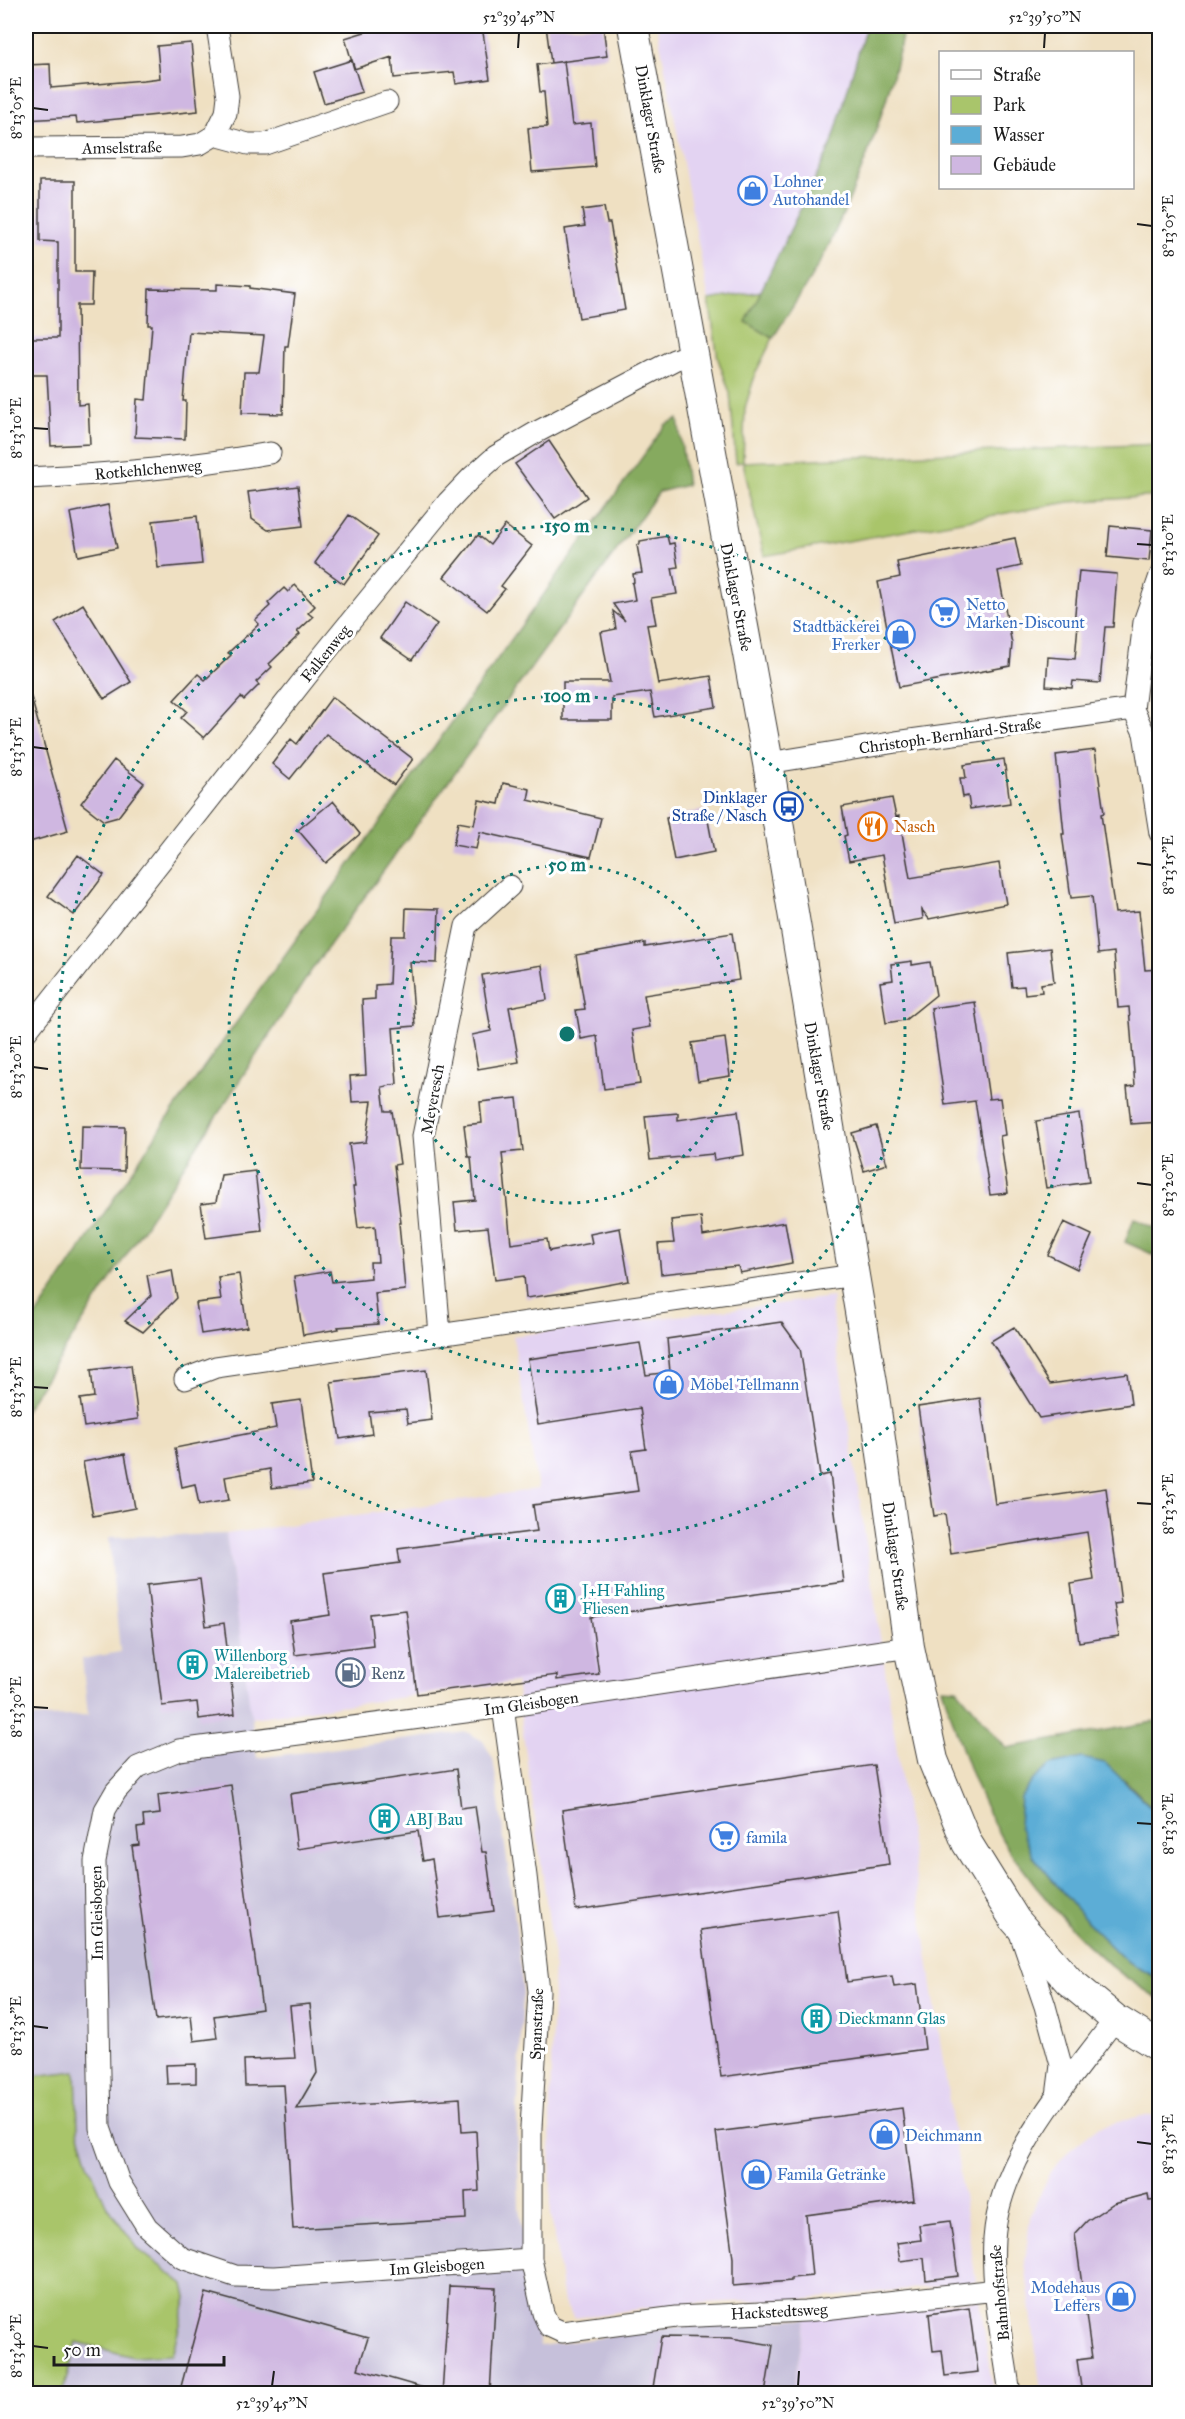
<svg xmlns="http://www.w3.org/2000/svg" width="1185" height="2419" font-family="'IM FELL Great Primer',serif">
<style>
.built{fill:#e3d3f2}
.industrial{fill:#c6c0da}
.green{fill:#a9c56b;stroke:#627044;stroke-width:1.5}
.forest{fill:#86aa5f;stroke:#51633e;stroke-width:1.5}
.water{fill:#5badd6;stroke:#3c6479;stroke-width:1.5}
.building{fill:#cfb7e1}
.lines{fill:none;stroke-linecap:round;stroke-linejoin:round}
.street-casing{stroke:#3c3935;stroke-width:23}
.secondary-casing{stroke:#3c3935;stroke-width:32}
.street{stroke:#fff;stroke-width:21}
.secondary{stroke:#fff;stroke-width:30}
.ticks{fill:none;stroke:#1c1c1c;stroke-width:2}
.ring{fill:none;stroke:#0f766e;stroke-width:3;stroke-dasharray:3 6}
.labels{text-anchor:middle;stroke-width:6;stroke-linejoin:round;paint-order:stroke}
.street-label{font-size:16px;fill:#1c1c1c;stroke:#fff}
.shop-label{font-size:16px;fill:#366cbe;stroke:#fff;text-anchor:start}
.transit-label{font-size:16px;fill:#164399;stroke:#fff;text-anchor:end}
.food-label{font-size:16px;fill:#c56008;stroke:#fff;text-anchor:start}
.culture-label{font-size:16px;fill:#0d838f;stroke:#fff;text-anchor:start}
.service-label{font-size:16px;fill:#4e5e75;stroke:#fff;text-anchor:start}
.centre{fill:#0f766e;stroke:#fff;stroke-width:3}
.ring-label{font-size:18px;text-anchor:middle;font-weight:bold;fill:#0f766e;stroke:#fff;stroke-width:6;stroke-linejoin:round;paint-order:stroke}
.neatline{fill:none;stroke:#1c1c1c;stroke-width:2}
.ticks-label{font-size:15px;text-anchor:middle;fill:#1c1c1c}
</style>
<rect width="100%" height="100%" fill="#fff"/>
<filter id="ink" filterUnits="userSpaceOnUse"><feTurbulence type="fractalNoise" baseFrequency=".0167" numOctaves="2"/><feDisplacementMap in="SourceGraphic" scale="12" xChannelSelector="R" yChannelSelector="G"/><feConvolveMatrix kernelMatrix="1 2 1 2 8 2 1 2 1" color-interpolation-filters="sRGB"/></filter>
<filter id="wash" filterUnits="userSpaceOnUse"><feTurbulence type="fractalNoise" baseFrequency=".008" numOctaves="4" result="noise"/><feDisplacementMap in="SourceGraphic" scale="24" xChannelSelector="R" yChannelSelector="G"/><feGaussianBlur stdDeviation="1.35" result="paint"/><feColorMatrix in="noise" values="0 0 0 0 0 0 0 0 0 0 0 0 0 0 0 0 0 1.4 0 .05"/><feComposite in="paint" operator="in"/></filter>
<g filter="url(#wash)">
<rect width="100%" height="100%" fill="#efe0c2"/>
<!-- built -->
<path class="built" d="M657 26H866L832 143 762 291 709 300Z
M833 1297 831 1307 976 2282 809 2299 678 2304 574 2318 564 2303 551 2214 550 2108 554 1957 516 1682 251 1718 226 1534 538 1489 513 1336Z
M1141 2116H1159V2393H1041L1025 2262 1030 2217 1049 2174 1070 2150 1099 2127Z
M980 2299 993 2393 792 2394 806 2318Z"/>
<!-- industrial -->
<path class="industrial" d="M226 1534 257 1758 467 1732 483 1741 493 1759 514 1910 523 1992 517 2116 519 2208 540 2346 677 2327 806 2318 792 2393H62L76 2342 133 2357 184 2284 139 2250 106 2205 88 2163 78 2131 76 2071 26 2077V1718L88 1715 82 1659 120 1652 109 1537Z"/>
<!-- green -->
<path class="green" d="M762 291 746 322 773 338 756 372 745 408 743 462 1159 444V496L1069 502 764 556 743 462 736 463 730 393 718 359 709 300Z
M76 2071 78 2131 88 2163 106 2205 139 2250 184 2284 187 2298 172 2355 133 2357 77 2342 62 2393H26V2077Z"/>
<!-- forest -->
<path class="forest" d="M866 26H904C891 100 862 174 830 243 814 276 792 307 773 338L746 322 832 143Z
M678 419 687 485 659 492 313 968 26 1409V1331L162 1126 666 424Z
M1134 1218 1159 1230V1257L1125 1242Z
M942 1688 957 1689 1006 1748 1159 1721V1815L1125 1780 1033 1856 1088 1923 1126 1961 1159 1979V1999C1103 1966 1065 1926 1027 1874 1019 1863 1009 1853 1003 1841 975 1793 959 1740 942 1688Z"/>
<!-- water -->
<path class="water" d="M1082 1758 1105 1763 1159 1815V1979L1126 1961 1088 1923 1033 1856 1019 1826 1021 1797 1033 1780 1051 1765Z"/>
<g id="blocks">
<!-- building -->
<path class="building" d="M384 26H482L490 79 456 84 454 72 394 78 392 57 354 69 345 38Z
M546 26H603L607 56 551 63Z
M191 43 198 111 77 123 76 117 26 120V65L50 64 51 88 144 80 160 78 157 46Z
M352 60 362 92 324 103 314 72Z
M564 61 572 125 591 123 595 167 532 172 528 128 547 127 544 92H540L537 65Z
M40 181H75V272H92L91 305H77L78 405 88 404 90 444 51 446 47 375H31L30 338H58V242L40 241Z
M604 207 607 223H610L625 310 579 318 565 229 585 226 582 210Z
M217 284 250 286V288L295 294 288 346H285L283 414 242 413 244 372H259L264 336 189 332 183 401H186L185 439 135 437 137 399 146 400 152 325H148L149 289 217 290Z
M549 441 587 497 555 519 515 464Z
M298 486 303 526 268 530 252 519 248 492Z
M108 505 117 548 78 556 70 513Z
M349 515 378 536 344 584 315 563Z
M197 516 202 564 158 568 153 521Z
M505 525 532 546 501 586 505 589 487 611 444 577 478 535 490 545Z
M1110 526 1152 530 1149 561 1107 557Z
M667 536 669 544 674 543 678 567 672 568 677 594 651 598 656 624 647 625 658 684 711 676 716 707 655 717 650 692 612 697V720H563V682H610L601 632 616 629 613 611 625 621 613 604 635 600 632 583 634 582 633 574 642 573 637 545 640 544V541Z
M1015 538 1021 566 998 571 1012 644 1010 666 899 687 878 582 900 577 897 562Z
M1079 571 1117 574 1113 627H1105L1100 683 1073 681 1072 688 1046 686 1048 657 1075 659 1078 624H1074Z
M295 585 315 606 308 613 313 617 297 632 300 634 269 664 272 667 256 682 259 685 244 700 241 697 204 738 181 718 187 711 174 700 198 674 205 680 231 655 228 653 259 624 255 620 270 606 268 603 284 588 288 592Z
M405 602 437 624 412 660 380 638Z
M83 604 131 682 104 699 55 622Z
M31 697 68 831 26 843V698Z
M332 697 413 759 394 785 326 734 290 779 272 764 291 739 297 744Z
M1095 750 1104 813 1101 814 1115 913 1139 911 1145 970 1160 969V1122L1131 1124 1127 1087 1135 1086 1129 1007 1118 1008 1114 952 1098 954 1092 896 1071 898 1062 834H1064L1056 755Z
M1004 759 1010 803 970 809 968 796 963 797 960 778H966L964 765Z
M114 760 144 783 118 817 104 821 81 803Z
M503 783 530 789 528 800 601 818 591 857 480 832 476 849 453 845 458 822 474 825 479 800 499 804Z
M892 798 896 817 899 816 910 878 999 863 1006 904 929 919 922 910 923 919 894 924 882 855 849 861 844 836 847 835 842 807Z
M333 801 360 834 326 863 298 830Z
M706 810 714 852 674 860 666 818Z
M78 855 104 875 74 915 48 896Z
M406 908 439 909 437 963 410 962 415 1026 393 1028 397 1084 382 1087 385 1111H392L400 1164 394 1165 401 1223H399L405 1290 375 1293 378 1324 338 1327 339 1329 303 1335 294 1277 330 1271 332 1282 371 1278 370 1262H378L375 1226 358 1228 353 1187H355L349 1144 366 1142 372 1101 352 1102 350 1076 366 1075 362 1000 375 999V985L389 984 391 936H405Z
M732 933 739 980 644 995 650 1027 632 1030 640 1084 604 1089 597 1036 581 1039 576 1010 585 1009 576 955 645 943V947Z
M1050 948 1054 982 1041 984 1042 992 1025 994 1024 986 1012 987 1008 953Z
M912 961V965L930 962 936 995 905 1020 886 1023 880 982 893 980 891 964Z
M542 965 547 1000 509 1007 519 1062 478 1069 472 1035 491 1031 482 975Z
M975 1002 989 1099 1000 1098 1005 1135 1000 1136 1008 1193 990 1195 975 1101 945 1105 931 1008Z
M725 1038 730 1076 698 1081 692 1043Z
M517 1098 523 1151 502 1153 511 1244 547 1239 549 1251 592 1243 590 1234 620 1228 629 1281 564 1293 526 1298 524 1276 495 1280 488 1227 457 1230 454 1202 475 1200 471 1157H468L464 1125 482 1123 480 1102Z
M738 1111 744 1155 714 1160 713 1154 650 1160 645 1116 678 1113V1120Z
M1079 1114 1089 1182 1046 1188 1036 1121Z
M82 1126 125 1127 124 1171 81 1170Z
M876 1126 887 1164 864 1171 852 1133Z
M255 1171 262 1231 206 1238 201 1204 216 1202 221 1175Z
M701 1217 703 1236 785 1222 792 1263 740 1273 738 1266 661 1274 658 1244 674 1243 671 1220Z
M1064 1222 1092 1235 1077 1269 1048 1255Z
M172 1270 177 1298 143 1332 125 1321 151 1296 147 1275Z
M239 1274 247 1327 201 1334 196 1303 221 1300 218 1277Z
M781 1322 800 1348 820 1476 830 1474 844 1582 591 1617 599 1674 557 1680V1675L417 1694 406 1610 370 1614 373 1645 295 1655 290 1621 330 1615 324 1573 400 1563 398 1549 537 1531 533 1505 638 1491 632 1451 646 1449 640 1408 538 1424 528 1359 640 1343 646 1375 670 1372 667 1339Z
M1014 1327 1050 1384 1127 1373 1131 1404 1039 1418 991 1341Z
M131 1365 138 1419 84 1427 80 1399 94 1397 91 1370Z
M426 1370 432 1420 408 1423 406 1409 369 1412 372 1434 340 1439 331 1382Z
M980 1398 995 1504 1106 1488 1121 1603 1114 1604 1119 1636 1079 1642 1071 1584 1094 1580 1087 1532 951 1554 945 1514 934 1516 918 1407Z
M301 1400 312 1483 272 1488 270 1469 225 1477 229 1500 199 1505 195 1484 182 1487 175 1448 276 1428 272 1404Z
M125 1454 135 1508 93 1516 83 1462Z
M200 1579 206 1626 224 1623 235 1714 199 1719 197 1702 162 1706 147 1585Z
M874 1765 889 1864 576 1910 562 1810Z
M456 1769 461 1808 475 1806 482 1852H486L494 1911 440 1918 432 1859 423 1861 418 1831 297 1849 290 1794Z
M231 1785 262 2009 214 2016 217 2038 194 2041 191 2016 156 2020 132 1846 139 1845 137 1828 144 1827 143 1816 160 1814 158 1795Z
M838 1911 847 1982 892 1976 894 1987 917 1984 925 2049 721 2077 701 1930Z
M310 2004 317 2073 296 2109 460 2098 462 2132 476 2131 479 2191 465 2192 466 2219 293 2229 284 2085 245 2086 244 2060 295 2058 290 2006Z
M196 2064V2083L167 2084 166 2065Z
M902 2108 914 2200 806 2215 812 2276 791 2278V2281L733 2286V2258L716 2132Z
M1148 2194 1149 2201 1160 2200V2394H1082L1077 2360 1092 2358 1075 2234 1087 2221 1114 2203Z
M950 2221 958 2276 926 2280 924 2258 900 2261 897 2243 921 2240 919 2225Z
M449 2286 496 2288 490 2394H442Z
M206 2293 368 2338 358 2369 424 2388 423 2394H179Z
M969 2308 978 2372 945 2376 942 2350 933 2351 929 2314Z
M661 2337 731 2338 773 2345 765 2394H652Z"/>
</g>
</g>
<g filter="url(#ink)">
<use href="#blocks" fill-opacity="0" stroke="#3c3935" stroke-width="1.5"/>
<g class="lines">
<defs>
<path id="street" d="M215 135 226 113 228 96 217 26
M26 148 182 147 200 144 215 135 248 144H265L387 102
M26 478C108 475 189 467 270 453
M1133 709 1144 622 1160 576
M768 763 896 742 1133 709 1144 733 1160 833
M26 1032 320 659 448 502 471 478 496 456 535 433 674 360 693 353
M440 1334 423 1136 466 926 510 886
M185 1379 216 1367 854 1275
M503 1707 526 1876 539 1991 531 2128V2259L543 2313 549 2326 562 2332 676 2317 806 2311 996 2290
M1020 1933 1045 2006 1061 2065 1057 2096
M531 2259 274 2277 235 2276 182 2258 147 2227 119 2182 100 2128 95 1861 105 1810 116 1791 138 1767 179 1750 503 1707 909 1647
M1010 2394C1003 2343 991 2290 994 2239 1000 2155 1067 2085 1115 2019"/>
<path id="secondary" d="M633 26 768 763 873 1389 909 1647 933 1760 967 1843 1015 1920 1069 1981 1115 2019 1160 2047"/>
</defs>
<!-- street casing -->
<use href="#street" class="street-casing"/>
<!-- secondary casing -->
<use href="#secondary" class="secondary-casing"/>
<!-- street -->
<use href="#street" class="street"/>
<!-- secondary -->
<use href="#secondary" class="secondary"/>
</g>
</g>
<!-- ticks -->
<path class="ticks" d="M518 48 519 33M1044 48 1045 33M33 108 48 110M1137 224 1152 226M33 428 48 429M1137 544 1152 545M33 747 48 749M1137 863 1152 865M33 1067 48 1069M1137 1183 1152 1185M33 1387 48 1388M1137 1503 1152 1504M33 1707 48 1708M1137 1823 1152 1824M33 2026 48 2028M1137 2142 1152 2144M33 2346 48 2348M272 2386 274 2371M798 2386 799 2371"/>
<!-- distance rings -->
<g class="ring">
<circle cx="567" cy="1034" r="169"/>
<circle cx="567" cy="1034" r="338"/>
<circle cx="567" cy="1034" r="508"/>
</g>
<!-- icons -->
<defs>
<symbol id="shop-ring" viewBox="-11 -11 22 22"><circle r="9.5" fill="#fff" stroke="#3f7fe0" stroke-width="1.5"/><path d="M-5-2.5h2.3a2.7 3.5 0 0 1 5.4 0H5L5.5 6h-11ZM-1.5-2.5h3a1.5 2.3 0 0 0-3 0Z" fill="#3f7fe0"/></symbol>
<symbol id="supermarket-ring" viewBox="-11 -11 22 22"><circle r="9.5" fill="#fff" stroke="#3f7fe0" stroke-width="1.5"/><path d="M-6-5.5h2.5l.6 2H6L4.5 2H-2.5L-4.4-4H-6ZM-1.5 3.2a1.3 1.3 0 1 0 .1 0ZM3 3.2a1.3 1.3 0 1 0 .1 0Z" fill="#3f7fe0"/></symbol>
<symbol id="bus-ring" viewBox="-11 -11 22 22"><circle r="9.5" fill="#fff" stroke="#1a4fb4" stroke-width="1.5"/><path d="M-5-6H5V4H4V6H2V4H-2V6H-4V4H-5ZM-3.5-4V0h7V-4ZM-3.5 1.2v1.5H-2V1.2ZM2 1.2v1.5H3.5V1.2Z" fill="#1a4fb4"/></symbol>
<symbol id="restaurant-ring" viewBox="-11 -11 22 22"><circle r="9.5" fill="#fff" stroke="#e8710a" stroke-width="1.5"/><path d="M-5-6h1v4h1v-4h1v4h1v-4h1v5L-1.5 .5V6h-2V.5L-5-1ZM5-6V6H3V1.5H1.5Q1.5-4 5-6Z" fill="#e8710a"/></symbol>
<symbol id="building-ring" viewBox="-11 -11 22 22"><circle r="9.5" fill="#fff" stroke="#0f9aa8" stroke-width="1.5"/><path d="M-4-6H4V6H1V3H-1V6H-4ZM-2.5-4.3h1.7v1.8h-1.7ZM.8-4.3h1.7v1.8H.8ZM-2.5-1h1.7V.8h-1.7ZM.8-1h1.7V.8H.8Z" fill="#0f9aa8"/></symbol>
<symbol id="fuel-ring" viewBox="-11 -11 22 22"><circle r="9.5" fill="#fff" stroke="#5c6f8a" stroke-width="1.5"/><path d="M-5.5-6h7V0h2V4h1.3V-2.5L3-4.5l.8-.8L6-3V5H2.5V1h-1V6h-7ZM-4.2-4.7v3.2H.2V-4.7Z" fill="#5c6f8a"/></symbol>
</defs>
<g fill-rule="evenodd">
<use href="#shop-ring" x="736" y="174" width="33" height="33"/>
<use href="#supermarket-ring" x="928" y="596" width="33" height="33"/>
<use href="#shop-ring" x="884" y="618" width="33" height="33"/>
<use href="#bus-ring" x="772" y="790" width="33" height="33"/>
<use href="#restaurant-ring" x="856" y="810" width="33" height="33"/>
<use href="#shop-ring" x="652" y="1368" width="33" height="33"/>
<use href="#building-ring" x="544" y="1582" width="33" height="33"/>
<use href="#building-ring" x="176" y="1648" width="33" height="33"/>
<use href="#fuel-ring" x="334" y="1656" width="33" height="33"/>
<use href="#building-ring" x="368" y="1802" width="33" height="33"/>
<use href="#supermarket-ring" x="708" y="1820" width="33" height="33"/>
<use href="#building-ring" x="800" y="2002" width="33" height="33"/>
<use href="#shop-ring" x="868" y="2118" width="33" height="33"/>
<use href="#shop-ring" x="740" y="2158" width="33" height="33"/>
<use href="#shop-ring" x="1104" y="2280" width="33" height="33"/>
</g>
<g class="labels">
<!-- street labels -->
<g class="street-label">
<text transform="translate(651 119) rotate(80)" y="6">Dinklager Straße</text>
<text transform="translate(122 147) rotate(-1)" y="6">Amselstraße</text>
<text transform="translate(148 469) rotate(-5)" y="6">Rotkehlchenweg</text>
<text transform="translate(737 597) rotate(79)" y="6">Dinklager Straße</text>
<text transform="translate(325 653) rotate(-51)" y="6">Falkenweg</text>
<text transform="translate(950 735) rotate(-8)" y="6">Christoph-Bernhard-Straße</text>
<text transform="translate(820 1076) rotate(80)" y="6">Dinklager Straße</text>
<text transform="translate(432 1099) rotate(-80)" y="6">Meyeresch</text>
<text transform="translate(896 1556) rotate(82)" y="6">Dinklager Straße</text>
<text transform="translate(531 1703) rotate(-8)" y="6">Im Gleisbogen</text>
<text transform="translate(96 1913) rotate(-91)" y="6">Im Gleisbogen</text>
<text transform="translate(536 2024) rotate(-88)" y="6">Spanstraße</text>
<text transform="translate(437 2266) rotate(-4)" y="6">Im Gleisbogen</text>
<text transform="translate(999 2293) rotate(-95)" y="6">Bahnhofstraße</text>
<text transform="translate(779 2311) rotate(-3)" y="6">Hackstedtsweg</text>
</g>
<!-- shop labels -->
<g class="shop-label">
<text x="773" y="187">Lohner<tspan x="773" dy="18">Autohandel</tspan></text>
<text x="966" y="610">Netto<tspan x="966" dy="18">Marken-Discount</tspan></text>
<text x="880" y="632" text-anchor="end">Stadtbäckerei<tspan x="880" dy="18">Frerker</tspan></text>
<text x="690" y="1390">Möbel Tellmann</text>
<text x="746" y="1843">famila</text>
<text x="905" y="2141">Deichmann</text>
<text x="777" y="2180">Famila Getränke</text>
<text x="1100" y="2293" text-anchor="end">Modehaus<tspan x="1100" dy="18">Leffers</tspan></text>
</g>
<!-- transit labels -->
<g class="transit-label">
<text x="767" y="803">Dinklager<tspan x="767" dy="18">Straße / Nasch</tspan></text>
</g>
<!-- food labels -->
<g class="food-label">
<text x="894" y="832">Nasch</text>
</g>
<!-- culture labels -->
<g class="culture-label">
<text x="582" y="1596">J+H Fahling<tspan x="582" dy="18">Fliesen</tspan></text>
<text x="214" y="1661">Willenborg<tspan x="214" dy="18">Malereibetrieb</tspan></text>
<text x="406" y="1825">ABJ Bau</text>
<text x="838" y="2024">Dieckmann Glas</text>
</g>
<!-- service labels -->
<g class="service-label">
<text x="371" y="1679">Renz</text>
</g>
</g>
<circle cx="567" cy="1034" r="9" class="centre"/>
<g class="ring-label">
<text x="567" y="532">150 m</text>
<text x="567" y="702">100 m</text>
<text x="567" y="871">50 m</text>
</g>
<!-- margin -->
<rect width="1185" height="2419" fill="none" stroke="#fff" stroke-width="66"/>
<!-- legend -->
<rect x="939" y="51" width="195" height="138" fill="#ffffff" stroke="#a4a4a4" stroke-width="1.5"/>
<rect x="951" y="70" width="30" height="9" fill="#ffffff" stroke="#a4a4a4" stroke-width="1.5"/>
<text x="993" y="81" font-size="18" fill="#1c1c1c">Straße</text>
<rect x="951" y="96" width="30" height="18" fill="#a9c56b" stroke="#a4a4a4" stroke-width="1.5"/>
<text x="993" y="111" font-size="18" fill="#1c1c1c">Park</text>
<rect x="951" y="126" width="30" height="18" fill="#5badd6" stroke="#a4a4a4" stroke-width="1.5"/>
<text x="993" y="141" font-size="18" fill="#1c1c1c">Wasser</text>
<rect x="951" y="156" width="30" height="18" fill="#cfb7e1" stroke="#a4a4a4" stroke-width="1.5"/>
<text x="993" y="171" font-size="18" fill="#1c1c1c">Gebäude</text>
<!-- scale -->
<path d="M54 2356v9h170v-9" fill="none" stroke="#1c1c1c" stroke-width="3"/>
<text x="63" y="2356" font-size="18" fill="#1c1c1c" stroke="#ffffff" stroke-width="4.5" paint-order="stroke">50 m</text>
<rect x="33" y="33" width="1119" height="2353" class="neatline"/>
<g class="ticks-label">
<text x="519" y="22">52°39'45"N</text>
<text x="1045" y="22">52°39'50"N</text>
<text transform="translate(16 108) rotate(-90)" y="5">8°13'05"E</text>
<text transform="translate(1168 226) rotate(-90)" y="5">8°13'05"E</text>
<text transform="translate(16 428) rotate(-90)" y="5">8°13'10"E</text>
<text transform="translate(1168 545) rotate(-90)" y="5">8°13'10"E</text>
<text transform="translate(16 747) rotate(-90)" y="5">8°13'15"E</text>
<text transform="translate(1168 865) rotate(-90)" y="5">8°13'15"E</text>
<text transform="translate(16 1067) rotate(-90)" y="5">8°13'20"E</text>
<text transform="translate(1168 1185) rotate(-90)" y="5">8°13'20"E</text>
<text transform="translate(16 1387) rotate(-90)" y="5">8°13'25"E</text>
<text transform="translate(1168 1504) rotate(-90)" y="5">8°13'25"E</text>
<text transform="translate(16 1707) rotate(-90)" y="5">8°13'30"E</text>
<text transform="translate(1168 1824) rotate(-90)" y="5">8°13'30"E</text>
<text transform="translate(16 2026) rotate(-90)" y="5">8°13'35"E</text>
<text transform="translate(1168 2144) rotate(-90)" y="5">8°13'35"E</text>
<text transform="translate(16 2346) rotate(-90)" y="5">8°13'40"E</text>
<text x="272" y="2408">52°39'45"N</text>
<text x="798" y="2408">52°39'50"N</text>
</g>
</svg>
